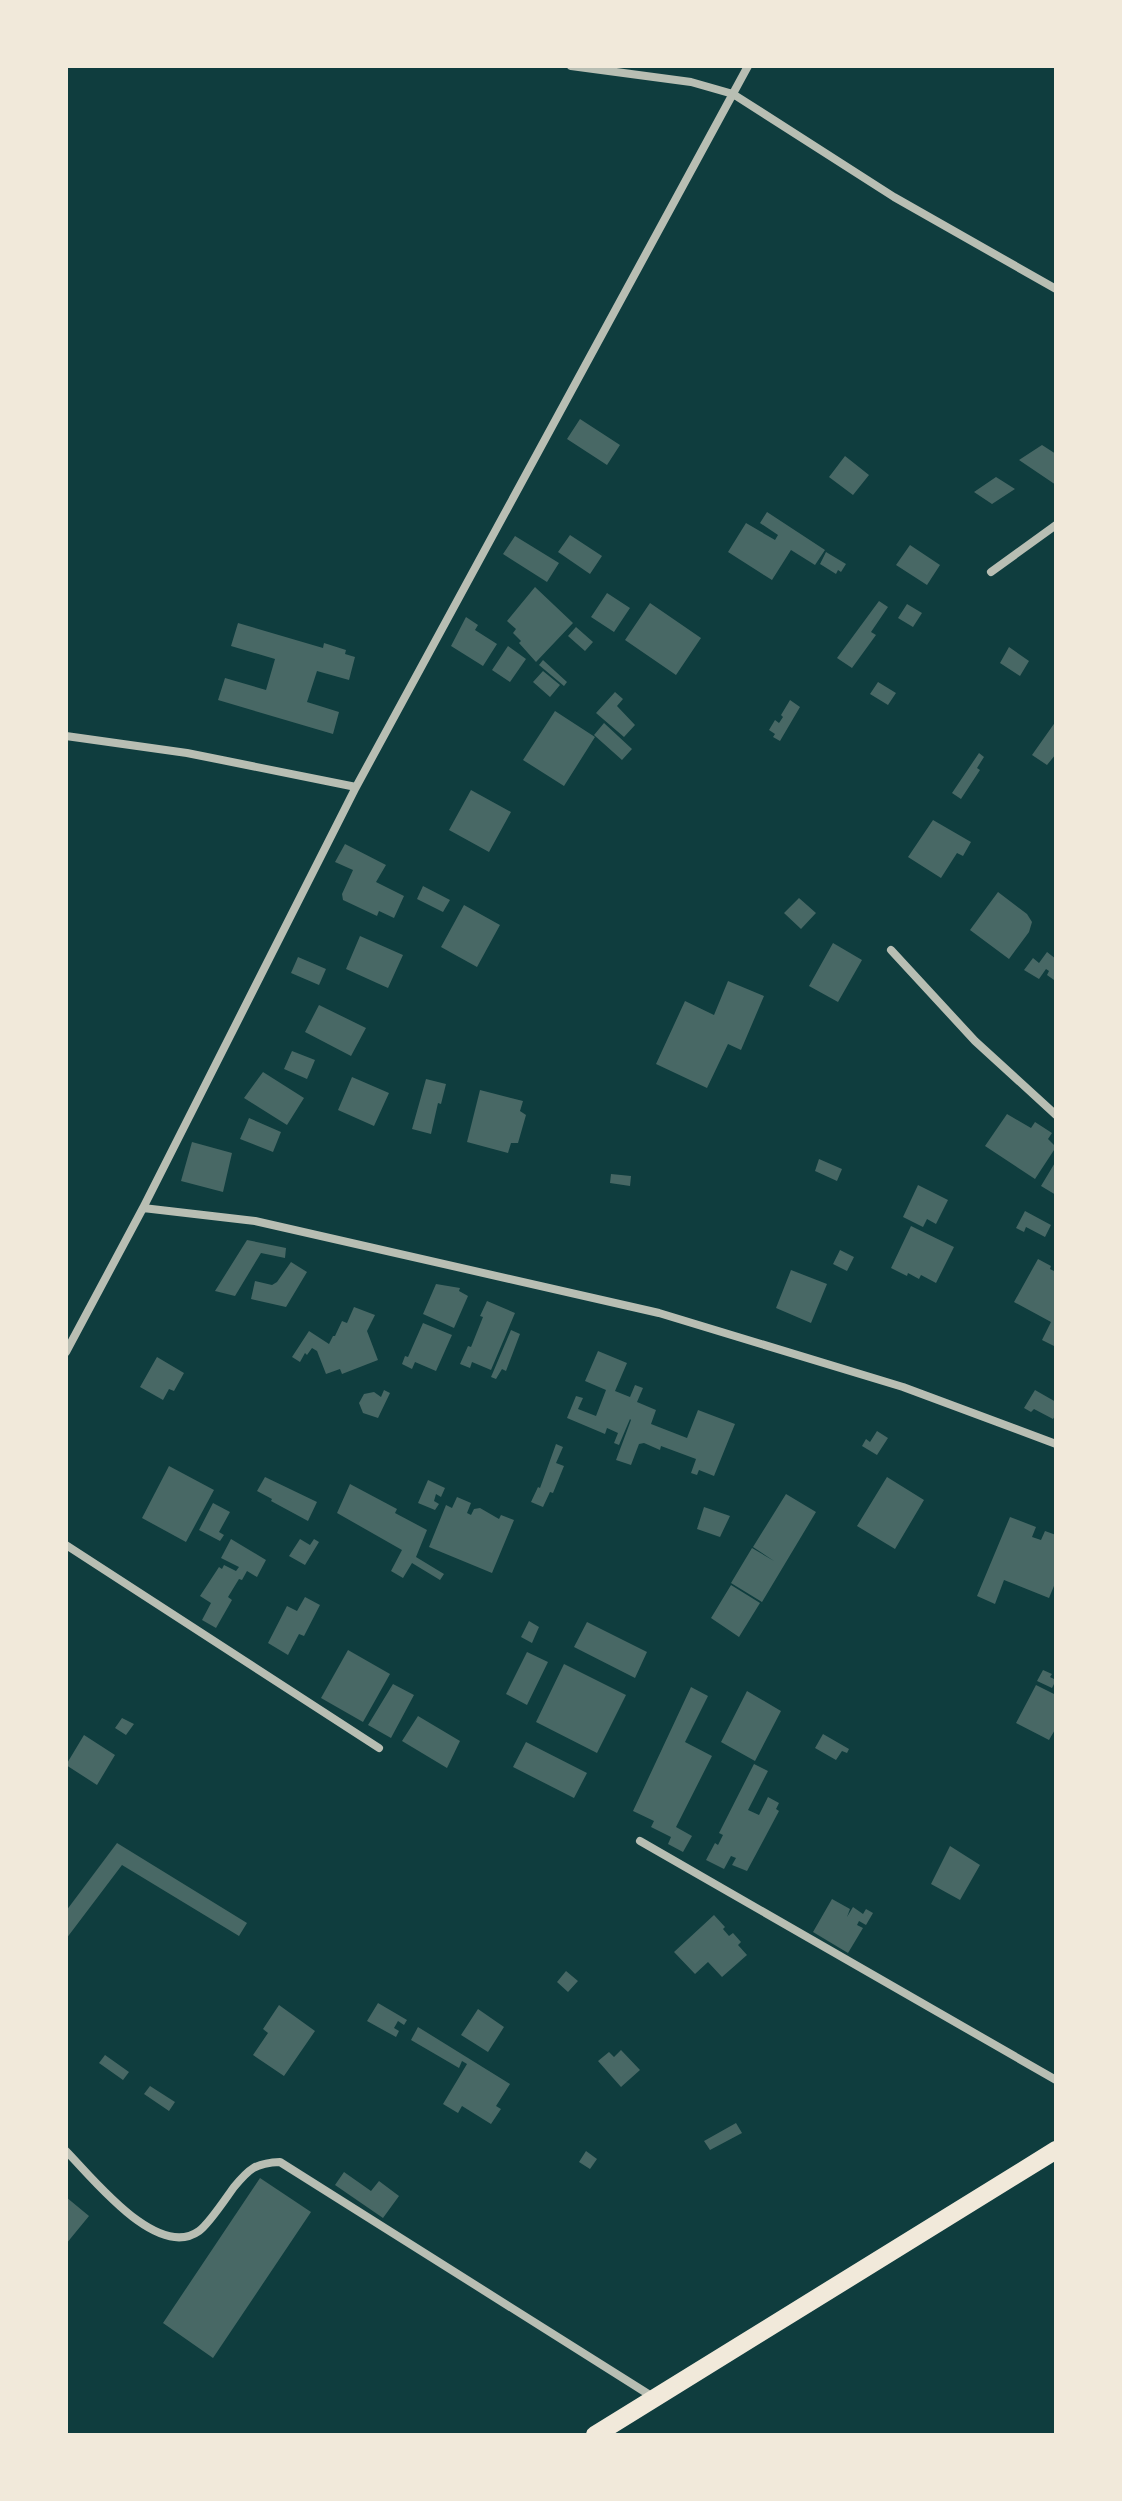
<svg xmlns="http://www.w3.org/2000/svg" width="1122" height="2501" font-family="Quicksand,sans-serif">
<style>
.building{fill:#486865}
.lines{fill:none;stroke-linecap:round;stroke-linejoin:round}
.minor{stroke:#b8beb3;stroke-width:8}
.primary{stroke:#f1e9da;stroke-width:18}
</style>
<rect width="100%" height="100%" fill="#0f3d3e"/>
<!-- building -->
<path class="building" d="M580 419 620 445 607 465 567 439Z
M1042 445 1056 454V485L1019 460Z
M845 456 869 475 853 495 829 477Z
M996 477 1015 489 992 504 974 492Z
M767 512 825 550 815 565 791 550 772 580 728 552 746 523 775 540 778 535 760 523Z
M570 535 602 556 590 574 558 552Z
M515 536 559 563 547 582 503 554Z
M910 545 940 565 927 585 896 565Z
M826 552 846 564 841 572 838 570 836 574 820 564Z
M535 587 573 623 536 662 519 643 521 641 513 633 516 629 507 621Z
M607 593 630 608 614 632 591 617Z
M879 601 888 607 871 632 876 635 852 668 837 658Z
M650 603 701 638 676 675 625 640Z
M907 604 922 613 913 627 898 618Z
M466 617 478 625 475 630 497 644 483 666 451 646Z
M238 623 323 648 324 643 346 650 345 654 355 657 349 680 317 671 307 702 339 712 333 734 218 700 225 678 266 690 275 659 231 646Z
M576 627 593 642 585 651 568 636Z
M508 646 526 659 510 682 492 670Z
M1009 647 1029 661 1020 676 1000 663Z
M543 660 567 682 564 686 539 665Z
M543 671 560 685 550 697 533 682Z
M878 682 896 693 888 705 870 694Z
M615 692 623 699 617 706 635 725 624 737 596 713Z
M790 700 800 707 780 741 773 737 775 734 769 730 775 720 779 723 783 717 781 715Z
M555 711 595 737 564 786 523 760Z
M1056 721V754L1047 765 1032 755Z
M604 723 632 749 622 760 594 735Z
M979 753 984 757 977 768 980 770 961 799 952 793Z
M471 790 511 812 489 852 449 830Z
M933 820 971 842 963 856 957 853 941 878 908 857Z
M345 844 386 865 376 882 404 896 394 918 379 911 377 916 343 900 342 894 353 870 335 862Z
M423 886 450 900 443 912 417 899Z
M998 892 1027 914 1032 922 1029 932 1009 959 970 930Z
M799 898 816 913 801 929 784 913Z
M464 905 500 925 477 967 441 947Z
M360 936 403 955 388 988 346 969Z
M833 943 862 960 838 1002 809 986Z
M1047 952 1056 959V977L1054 980 1047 975 1049 971 1046 969 1039 979 1024 970 1033 958 1039 963Z
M298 957 326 969 319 985 291 973Z
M728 981 764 996 741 1050 728 1044 707 1088 656 1064 685 1001 714 1015Z
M319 1005 366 1028 351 1056 305 1032Z
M292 1051 315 1060 307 1079 284 1069Z
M263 1072 304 1098 287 1125 244 1098Z
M352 1077 389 1093 374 1126 338 1110Z
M426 1079 446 1084 441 1104 438 1103 431 1134 412 1129Z
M480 1090 523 1101 520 1111 526 1115 518 1143H511L508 1153 467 1142Z
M1007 1114 1031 1128 1035 1122 1052 1133 1048 1139 1056 1147 1035 1179 985 1146Z
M249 1118 281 1132 273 1152 240 1139Z
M192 1142 232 1153 223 1192 181 1181Z
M819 1159 842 1169 837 1181 815 1171Z
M1056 1161V1195L1041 1186Z
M611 1174 631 1176 630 1186 610 1183Z
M918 1185 948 1200 936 1224 927 1219 923 1227 903 1217Z
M1025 1211 1051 1225 1045 1237 1026 1227 1024 1232 1016 1228Z
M911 1226 954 1247 936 1283 921 1275 919 1279 908 1273 907 1276 891 1268Z
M247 1240 286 1248 285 1258 261 1253 235 1296 215 1291Z
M840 1250 854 1257 847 1271 833 1264Z
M1038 1259 1051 1266 1050 1269 1056 1272V1347L1042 1340 1051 1322 1014 1302Z
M291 1262 307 1272 286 1307 251 1299 255 1281 272 1285 277 1282Z
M791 1270 827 1284 811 1323 776 1308Z
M436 1284 460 1288 459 1291 468 1296 454 1328 423 1314Z
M487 1301 515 1313 491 1370 472 1362 470 1368 460 1364 468 1346 471 1347 483 1317 480 1316Z
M354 1307 375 1315 367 1331 378 1360 342 1374 340 1369 326 1374 317 1351 312 1348 307 1355 305 1353 300 1362 292 1357 309 1331 329 1344 333 1336H335L342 1321 347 1323Z
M423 1323 452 1335 436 1371 415 1362 412 1369 402 1364 405 1356 408 1357Z
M511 1330 520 1334 506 1371 502 1369 496 1379 491 1377Z
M598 1351 627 1363 615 1391 630 1397 635 1385 643 1388 637 1402 656 1410 651 1424 687 1438 698 1410 735 1424 714 1476 699 1470 697 1475 691 1473 696 1459 661 1446 660 1450 644 1443 639 1444 631 1465 616 1460 631 1420 630 1419 619 1445 614 1443 618 1433 607 1428 605 1434 567 1418 576 1396 583 1398 578 1409 596 1416 606 1390 585 1381Z
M157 1357 184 1373 174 1391 169 1389 163 1400 140 1387Z
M384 1390 390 1393 378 1418 363 1413 359 1403 364 1394 374 1392 381 1397Z
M1035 1390 1056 1402 1054 1410 1056 1414 1053 1419 1034 1409 1031 1412 1024 1408Z
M877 1431 888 1438 877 1455 862 1446 866 1439 870 1442Z
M556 1444 563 1447 556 1463 564 1466 553 1493 550 1492 543 1507 531 1502 538 1487 540 1488Z
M169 1466 214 1490 186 1542 142 1518Z
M265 1477 317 1502 308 1521 271 1501 272 1499 257 1491Z
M887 1477 924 1500 895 1549 857 1526Z
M428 1480 445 1488 441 1497 436 1494 434 1501 439 1504 435 1510 418 1503Z
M350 1484 397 1509 395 1513 427 1530 416 1557 444 1574 440 1580 412 1563 403 1578 391 1571 402 1550 337 1513Z
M786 1494 816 1512 762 1602 731 1583 752 1548 774 1561 753 1547Z
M457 1497 471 1503 467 1513 471 1515 474 1509 480 1508 499 1519 501 1515 514 1520 492 1573 429 1547 446 1505 452 1508Z
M213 1503 230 1512 219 1532 224 1535 220 1541 199 1530Z
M704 1507 730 1516 720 1537 697 1529Z
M1010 1517 1036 1527 1032 1537 1041 1540 1045 1531 1056 1535V1581L1049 1598 1004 1580 995 1604 977 1596Z
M231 1539 266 1560 257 1577 247 1571 242 1580 239 1579 228 1597 232 1600 216 1628 202 1620 211 1603 200 1596 219 1567 222 1569 224 1565 236 1571 239 1567 221 1558Z
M300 1539 310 1545 314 1539 319 1542 305 1565 289 1556Z
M731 1585 760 1603 739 1637 711 1618Z
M305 1597 320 1605 304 1636 299 1634 288 1655 268 1643 287 1606 297 1611Z
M529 1621 539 1627 532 1643 521 1637Z
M587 1622 647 1652 635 1678 574 1647Z
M348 1650 390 1674 363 1722 321 1698Z
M527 1652 548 1662 527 1705 506 1694Z
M564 1664 626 1695 597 1753 536 1722Z
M1043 1670 1052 1674 1050 1677 1056 1680 1052 1688 1037 1681Z
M393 1684 414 1695 391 1738 368 1725Z
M1036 1685 1056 1695V1728L1049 1740 1016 1723Z
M691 1687 708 1696 685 1742 712 1756 676 1827 692 1836 683 1852 668 1844 671 1837 651 1827 654 1821 633 1811Z
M747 1691 781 1711 755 1761 721 1742Z
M418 1716 460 1741 447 1768 402 1741Z
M122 1718 134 1724 126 1735 115 1728Z
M823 1734 849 1749 847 1753 842 1751 836 1760 815 1748Z
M84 1735 115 1755 97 1785 66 1765Z
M526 1742 587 1773 574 1798 513 1767Z
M754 1764 768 1771 748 1810 759 1815 768 1797 779 1803 776 1809 779 1811 747 1871 732 1865 736 1858 731 1856 724 1869 706 1860 715 1843 718 1845 723 1835 719 1833Z
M117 1843 247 1923 239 1936 122 1865 66 1939V1911Z
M950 1846 980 1865 960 1900 931 1884Z
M832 1899 850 1909 847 1917 853 1907 863 1914 866 1909 873 1913 866 1925 859 1921 857 1925 863 1928 848 1953 813 1932Z
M714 1915 725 1927 723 1929 729 1936 733 1933 741 1942 738 1945 747 1955 722 1977 708 1962 695 1974 674 1952Z
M566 1971 578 1981 568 1992 557 1982Z
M378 2003 407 2020 404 2025 398 2021 394 2028 399 2031 396 2037 367 2021Z
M279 2005 315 2031 284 2076 253 2055 268 2033 263 2029Z
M478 2009 504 2027 488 2052 461 2035Z
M418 2027 510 2084 496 2106 501 2109 491 2124 462 2106 458 2113 443 2104 467 2064 462 2061 459 2068 411 2040Z
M621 2050 640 2070 621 2087 598 2061 609 2052 614 2057Z
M105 2055 129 2072 123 2080 99 2063Z
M150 2086 175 2102 169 2111 144 2094Z
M736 2123 742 2133 710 2150 704 2141Z
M586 2151 597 2159 590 2169 579 2162Z
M344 2172 371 2191 379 2181 399 2196 383 2218 335 2185Z
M260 2178 311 2212 213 2358 163 2323Z
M66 2197 89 2216 66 2244Z"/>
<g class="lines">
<!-- minor -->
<path class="minor" d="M571 66 691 82 733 94 894 197 1056 289
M991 572 1056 525
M66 736 187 753 356 787
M891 950 975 1041 1056 1115
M143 1208 255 1221 659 1313 903 1387 1056 1444
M66 1352 143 1208 356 787 748 66
M66 1545 379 1748
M640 1841 1056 2080
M66 2151C92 2177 157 2261 199 2231 209 2224 226 2198 234 2187 249 2169 255 2163 280 2162L653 2397"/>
<!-- primary -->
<path class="primary" d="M595 2435 1056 2150"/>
</g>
<!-- border -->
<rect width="1122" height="2501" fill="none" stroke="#f1e9da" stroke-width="136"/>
</svg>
